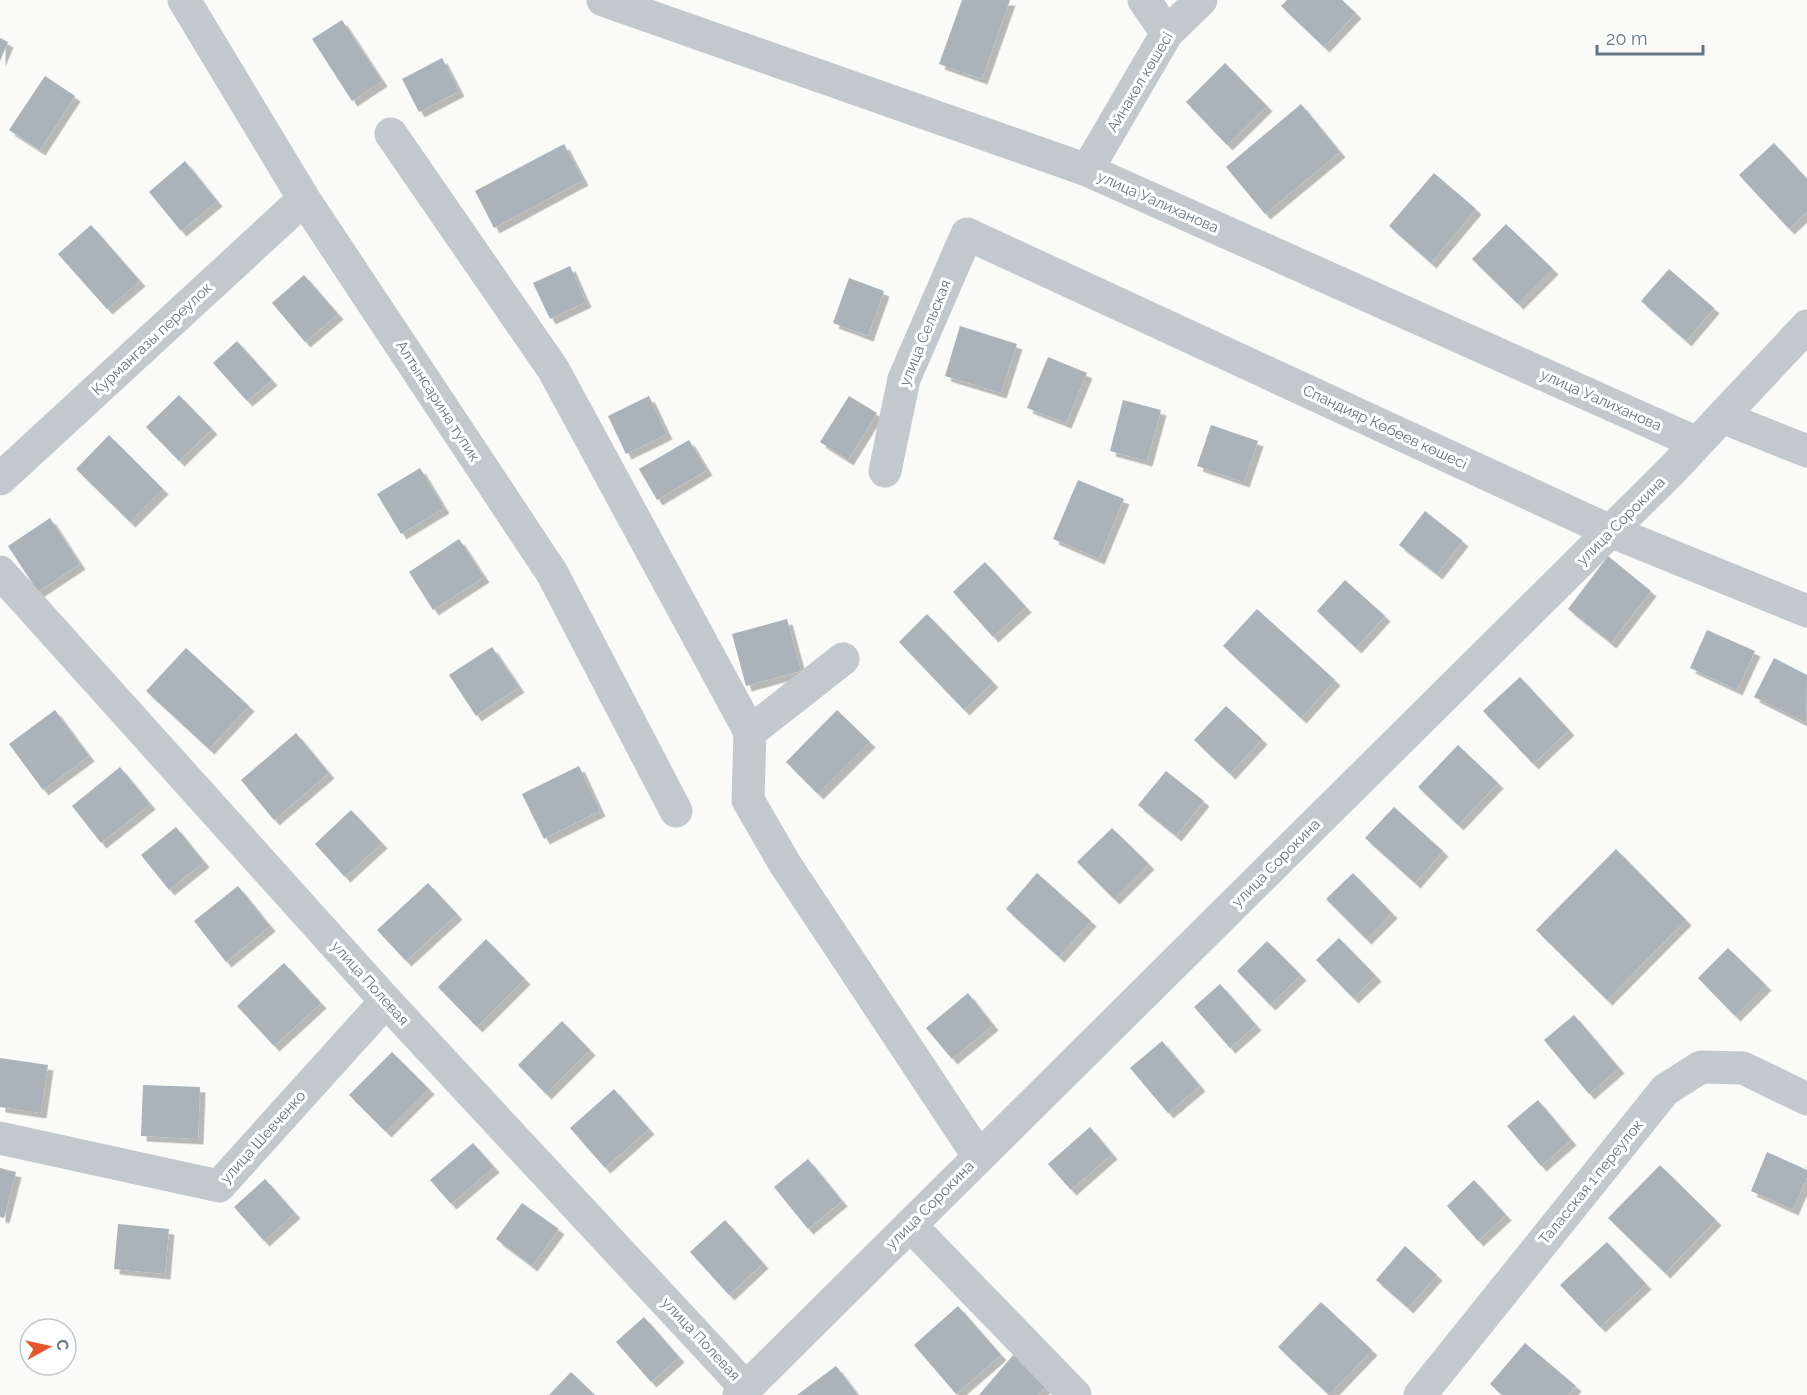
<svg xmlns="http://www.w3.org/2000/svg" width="1807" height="1395" font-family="Raleway,sans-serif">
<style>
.building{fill:#aab3b9;filter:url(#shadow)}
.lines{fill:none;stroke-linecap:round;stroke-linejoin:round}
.minor{stroke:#c3c8cc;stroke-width:33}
.labels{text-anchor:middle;stroke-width:6;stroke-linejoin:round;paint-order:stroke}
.street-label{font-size:15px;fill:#657683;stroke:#fff}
</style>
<defs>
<filter id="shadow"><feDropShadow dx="5.5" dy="5.5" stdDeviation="0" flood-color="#0004"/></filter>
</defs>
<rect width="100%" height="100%" fill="#fafaf8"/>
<!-- building -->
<path class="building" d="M962 0H1010L982 79 939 64Z
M1287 0H1342L1356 13 1324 47 1281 6Z
M342 20 382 81 352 101 312 39Z
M0 38 8 42 0 61Z
M442 58 459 91 419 112 402 79Z
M1225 63 1267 106 1227 145 1186 102Z
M45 76 75 96 40 150 9 130Z
M1301 104 1340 152 1265 214 1226 167Z
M1774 143 1807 179V212L1789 229 1739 175Z
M564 144 583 180 494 228 475 191Z
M185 161 217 201 181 231 149 192Z
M1434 173 1476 209 1431 263 1389 226Z
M1506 224 1553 269 1518 304 1472 259Z
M91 225 140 281 107 309 58 254Z
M570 266 586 302 550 319 533 283Z
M1669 269 1714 308 1686 341 1641 301Z
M304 275 338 314 305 342 272 303Z
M849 278 884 291 868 336 833 323Z
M960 326 1017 344 1001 393 945 376Z
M237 341 272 380 247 401 213 363Z
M1048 357 1087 373 1066 423 1027 408Z
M179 395 212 429 179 461 146 427Z
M649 396 667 434 626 454 608 416Z
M849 396 877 413 848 460 820 442Z
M1123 400 1161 410 1147 461 1110 451Z
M1211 425 1258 441 1244 482 1197 466Z
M109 435 163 489 130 522 76 469Z
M689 440 707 470 657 500 639 469Z
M420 468 444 508 401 534 377 494Z
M1078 480 1124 499 1099 559 1053 539Z
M1425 511 1463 541 1437 574 1399 545Z
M50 518 80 564 38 592 8 546Z
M459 539 484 577 433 610 409 572Z
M1608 556 1651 591 1611 643 1568 609Z
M985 562 1026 607 993 637 953 592Z
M1345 580 1385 616 1356 648 1317 611Z
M1257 609 1335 680 1301 718 1223 646Z
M927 614 993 682 964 710 899 642Z
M787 619 801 671 746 686 732 634Z
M1707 630 1755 651 1737 690 1690 668Z
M492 647 519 687 476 716 449 675Z
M186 648 249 706 209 749 146 691Z
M1774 658 1807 675 1806 723 1754 697Z
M1520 677 1569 730 1533 764 1483 711Z
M1226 706 1262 739 1230 774 1194 740Z
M55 710 89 756 43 790 9 744Z
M837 710 870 742 818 794 786 762Z
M296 733 329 773 274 820 241 780Z
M1458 745 1498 783 1458 825 1418 787Z
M579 766 600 811 544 839 522 794Z
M120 767 150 804 101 843 72 806Z
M1166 771 1204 801 1176 836 1138 805Z
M1394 807 1443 851 1415 883 1365 838Z
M351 810 382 843 345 877 315 844Z
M176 827 204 862 169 890 141 855Z
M1112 828 1149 864 1114 899 1077 862Z
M1616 849 1686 920 1607 1000 1536 930Z
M1037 873 1091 921 1059 957 1006 909Z
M1353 873 1392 913 1366 939 1326 899Z
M428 883 457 914 406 961 377 930Z
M238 886 270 926 226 962 194 921Z
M1339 938 1376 976 1353 998 1316 960Z
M486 939 525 979 477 1027 438 987Z
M1267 941 1301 975 1270 1005 1237 971Z
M1728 948 1766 985 1735 1016 1698 978Z
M284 963 321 1003 274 1046 237 1006Z
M1220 984 1256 1025 1230 1048 1194 1007Z
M968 993 993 1025 952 1059 926 1028Z
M1574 1015 1619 1068 1589 1094 1544 1040Z
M562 1021 590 1050 546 1094 518 1065Z
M1162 1041 1200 1086 1168 1113 1130 1068Z
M392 1052 429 1089 386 1132 349 1095Z
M0 1058 48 1065 41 1113 0 1107Z
M143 1085 200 1087 198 1139 141 1136Z
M614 1089 649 1129 605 1168 570 1128Z
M1538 1100 1571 1140 1541 1166 1507 1126Z
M1090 1127 1112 1154 1071 1190 1048 1164Z
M473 1143 494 1167 451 1204 430 1180Z
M1767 1152 1807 1170V1177L1793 1210 1751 1191Z
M808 1159 842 1201 808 1229 774 1187Z
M1660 1165 1716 1220 1665 1273 1608 1218Z
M0 1168 16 1172 4 1218 0 1217Z
M265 1179 295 1213 264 1241 234 1207Z
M1474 1180 1506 1215 1478 1241 1447 1206Z
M522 1203 559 1229 532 1266 496 1239Z
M725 1220 763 1263 729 1295 690 1252Z
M118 1224 169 1229 165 1274 114 1269Z
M1607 1242 1646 1284 1600 1327 1560 1285Z
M1405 1246 1437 1275 1408 1308 1376 1280Z
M1321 1302 1372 1350 1329 1395 1278 1347Z
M958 1306 1001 1355 956 1394 914 1345Z
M644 1317 679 1357 651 1382 616 1342Z
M1525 1343 1576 1386 1568 1395H1502L1490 1384Z
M1014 1354 1048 1384 1038 1395H979Z
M836 1366 858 1395H797Z
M571 1372 595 1395H549Z"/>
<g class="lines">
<!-- minor -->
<path class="minor" d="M184 0 304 199 552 573 676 811
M603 0 1087 170 1697 443
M1144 0 1167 33
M391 134 553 369 750 732
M1087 170 1167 33 1201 0
M1722 417 1807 451
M885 471 904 379 967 234 1610 531 1807 611
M0 479 304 199
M0 572 386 1001 746 1388
M843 659 750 732 748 800 785 864 979 1157
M0 1138 219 1186 386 1001
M910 1225 1075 1395
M739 1395 1673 469 1807 326
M1420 1395 1665 1090 1701 1067 1743 1068 1807 1099"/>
</g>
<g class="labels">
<!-- street labels -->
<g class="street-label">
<text transform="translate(1140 82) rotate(-59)" y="5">Айнакөл көшесі</text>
<text transform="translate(1158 202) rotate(24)" y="5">улица Уалиханова</text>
<text transform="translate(925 333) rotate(-68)" y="5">улица Сельская</text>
<text transform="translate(152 339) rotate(-43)" y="5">Курмангазы переулок</text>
<text transform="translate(1601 400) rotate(24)" y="5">улица Уалиханова</text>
<text transform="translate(438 401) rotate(57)" y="5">Алтынсарина тупик</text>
<text transform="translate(1385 427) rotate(25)" y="5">Спандияр Көбеев көшесі</text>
<text transform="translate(1621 521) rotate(-45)" y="5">улица Сорокина</text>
<text transform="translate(1276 863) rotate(-45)" y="5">улица Сорокина</text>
<text transform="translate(370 983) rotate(48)" y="5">улица Полевая</text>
<text transform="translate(263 1137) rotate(-48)" y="5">улица Шевченко</text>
<text transform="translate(1591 1182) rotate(-51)" y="5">Таласская 1 переулок</text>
<text transform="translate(930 1205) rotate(-45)" y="5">улица Сорокина</text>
<text transform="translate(701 1339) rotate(47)" y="5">улица Полевая</text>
</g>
</g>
<!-- north arrow -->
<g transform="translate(48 1347) rotate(82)"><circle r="28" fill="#ffffff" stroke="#c1c8cd" stroke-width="1.5"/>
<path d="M0-4.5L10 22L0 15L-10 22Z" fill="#e4572e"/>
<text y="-9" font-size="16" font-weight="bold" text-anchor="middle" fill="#657683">С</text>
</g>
<!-- scale -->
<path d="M1597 45v9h106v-9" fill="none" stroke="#657683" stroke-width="3"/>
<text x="1606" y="45" font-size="18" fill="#657683" stroke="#ffffff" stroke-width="4.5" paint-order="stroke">20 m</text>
</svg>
